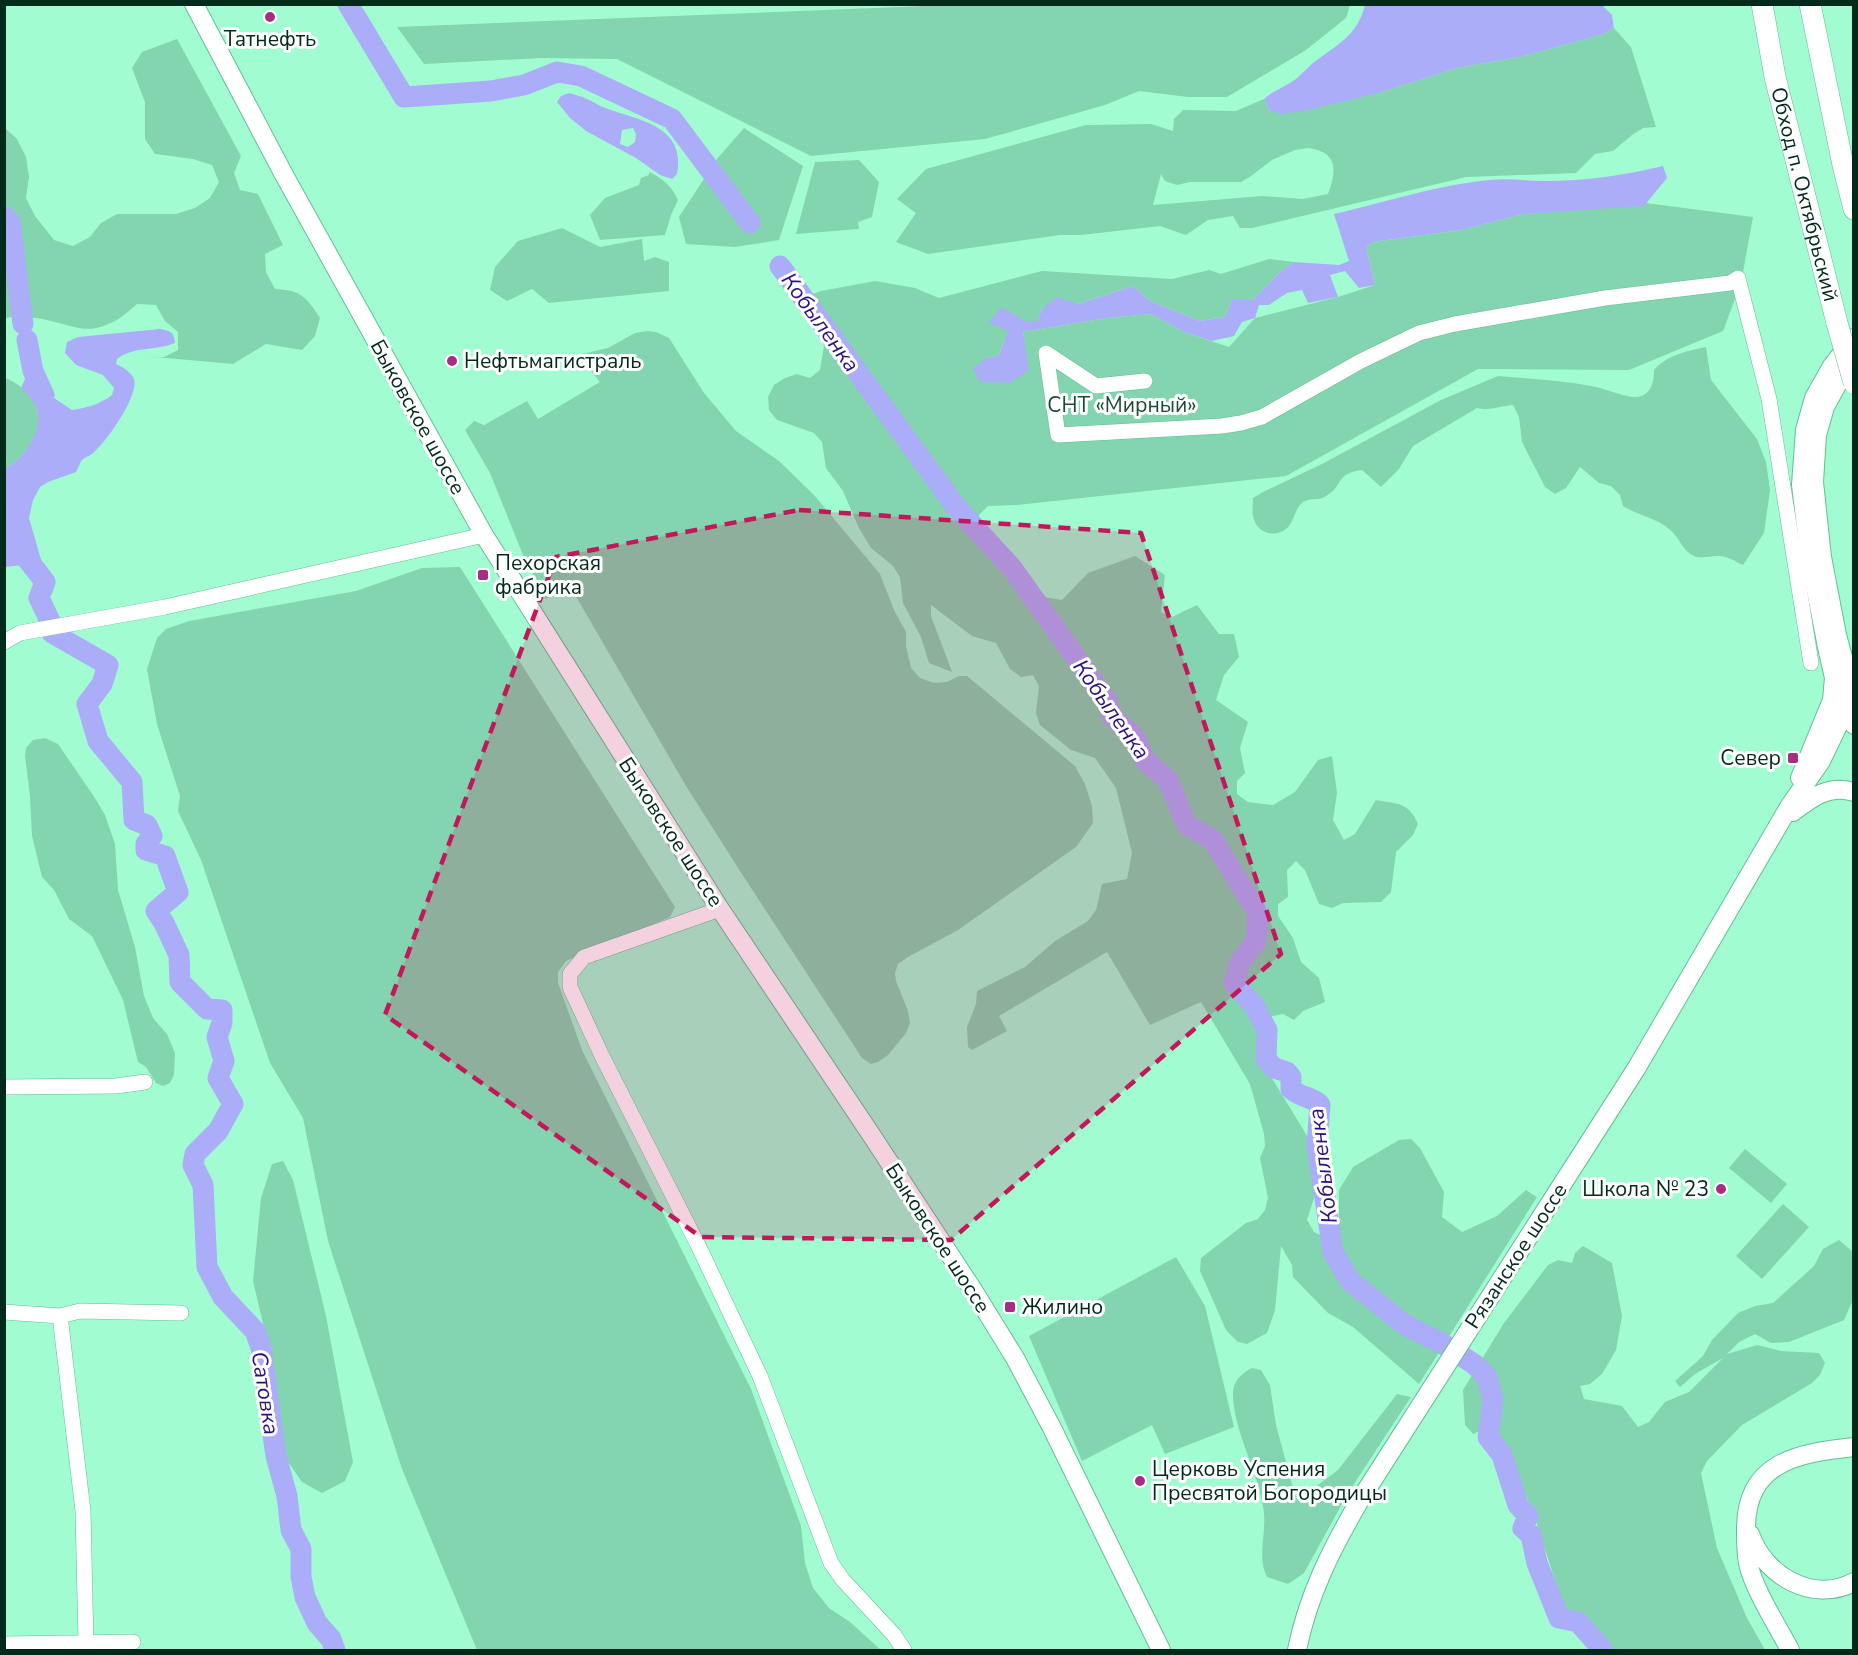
<svg xmlns="http://www.w3.org/2000/svg" width="1858" height="1655" font-family="'Nunito Sans',sans-serif">
<style>
.green{fill:#82d5ae;fill-rule:evenodd}
.water{fill:#abadf8;fill-rule:evenodd}
.lines{fill:none;stroke-linecap:round;stroke-linejoin:round}
.river{stroke:#abadf8;stroke-width:21}
.minor-casing{stroke:#63be94;stroke-width:16}
.major-casing{stroke:#63be94;stroke-width:20}
.highway-casing{stroke:#63be94;stroke-width:22}
.minor{stroke:#fff;stroke-width:15}
.major{stroke:#fff;stroke-width:18}
.highway{stroke:#fff;stroke-width:21}
.highway-bridge-casing{stroke:#63be94;stroke-width:22;stroke-linecap:butt}
.highway-bridge{stroke:#fff;stroke-width:21}
.marked{fill:#c2185b;fill-opacity:0.2;stroke:#c2185b;stroke-width:4.5;stroke-dasharray:12 8;stroke-linejoin:round}
.poi-dot{fill:#a72d82;stroke:#fff;stroke-width:2}
.labels{text-anchor:middle;stroke-width:6;stroke-linejoin:round;paint-order:stroke}
.poi-label{font-size:21px;fill:#012a1a;stroke:#fff;text-anchor:start}
.street-label{font-size:21px;fill:#012a1a;stroke:#fff}
.park-label{font-size:21px;fill:#194b36;stroke:#fff}
.water-label{font-size:22px;font-style:italic;fill:#2c117e;stroke:#fff}
</style>
<rect width="100%" height="100%" fill="#a1fdd1"/>
<!-- green -->
<path class="green" d="M975 4 1350 5 1346 18 1306 50 1227 97H1188L1139 91 1105 105 985 139 811 156 617 59 541 58 424 64 397 27Z
M1614 28 1631 47 1656 127 1643 128 1632 135 1613 151 1595 154 1576 173 1466 177 1252 228H1240L1233 216 1208 220 1186 235 1160 226 1081 235H1060L928 254 896 242 916 213 897 199 926 169 1086 125 1151 124 1173 131 1174 119 1183 110 1236 111 1264 99 1270 111 1382 92 1457 68 1520 57 1604 34ZM1308 148C1338 152 1337 170 1328 194L1303 199 1262 196 1153 205 1161 174 1165 181 1177 185 1190 182H1241L1251 176 1272 160 1295 150Z
M177 39 241 156 234 173 240 190 258 194 283 245 265 254 266 272 275 289C300 290 306 296 320 318L315 336 302 350 266 344 233 364 144 356 162 358 178 350V332L165 321 156 305 137 304C128 312 118 321 106 325 85 334 71 325 51 321 37 317 19 316 5 318V128L17 139 26 157 29 177 26 198 35 216 54 240 73 246 90 237 101 223 117 214H176L195 208 210 198 219 182 212 165 193 159 155 154 145 139V102L132 68 142 52Z
M744 128 803 166 779 240 735 247 686 244 679 217 717 159Z
M859 160 879 182 872 217 858 222 859 229 796 234 815 162Z
M649 172C663 179 671 185 678 200L671 215 665 235 600 240 590 215 605 198 639 185 641 178 649 175Z
M1646 203 1753 217 1741 283 1723 331 1629 370 1478 369 1286 476 1017 505 988 506 979 515 976 538 1025 594 1062 600 1088 573 1135 556 1165 575 1161 612 1172 617 1197 605 1219 634H1234L1239 657 1224 675 1216 700 1248 722 1240 748 1245 773 1237 781V794L1248 802 1273 805 1295 792 1318 760 1332 756 1337 793 1333 820 1344 840 1355 834 1376 800C1397 804 1409 802 1418 824L1413 835 1396 852 1391 892 1381 902 1343 903 1332 908 1319 904 1305 870 1296 861 1287 870 1288 897 1278 904V916L1293 938 1301 962 1319 978 1325 1002 1303 1011 1294 1020 1283 1014 1258 1019 1259 1057 1312 1144 1315 1195 1307 1220 1314 1232 1324 1237 1334 1229 1339 1217V1190L1353 1167 1399 1140 1411 1139 1420 1148 1444 1192 1442 1217 1462 1232 1497 1216 1526 1190 1537 1197 1419 1384 1353 1327 1328 1313 1293 1277 1292 1265 1281 1246 1275 1310 1267 1333 1247 1344 1238 1342 1226 1330 1200 1271 1201 1258 1246 1223 1258 1219 1265 1210 1268 1198 1260 1158 1265 1146 1264 1134 1250 1084 1201 1002 1150 1025 1107 952 999 1016 1007 1031 972 1050 968 1047 967 1027 976 1004 977 991 1025 967 1055 941 1088 921 1096 910 1102 884 1127 879 1132 853 1116 788 1095 758 1071 750 1040 725 1036 713 1039 686 1033 675 1021 677 1010 669 996 643 972 636 931 605V616L952 672 929 663 921 637 903 603 900 577 893 566 871 548 858 526 843 491 826 468 822 442 814 433 777 420 769 410 768 397 774 385 785 378 797 374 810 378 820 370 824 346 810 295 821 291 875 281 915 288 939 298 1042 271 1172 279 1209 270 1221 274 1269 259 1294 262 1279 273 1253 300H1232L1225 317 1200 321 1150 301 1133 286 1078 304 1042 309 1037 321C1010 320 1007 333 999 355L987 358 1028 370 1023 332 1107 318 1151 314 1184 332 1229 347 1255 318 1338 297 1375 285 1366 247 1373 242 1461 230 1524 214Z
M562 228 600 247 642 239 644 261 655 257 669 262V291L549 303 532 289 507 301 490 290 495 267 518 241Z
M648 331 656 332 669 338 704 393 736 431 779 461 814 495 880 574 894 610 906 632V646L911 668 920 678 934 683 947 682 959 676H967L1075 766 1085 784 1092 806 1093 823 1076 847 958 930 908 957 898 964 895 973 896 981 908 1011 910 1023 906 1033 888 1055 878 1062 871 1064 862 1058 740 871 686 786 570 586 546 599 525 560 490 473 465 430 474 421 484 425 527 401 538 419 600 382 578 355 608 348 635 333Z
M1706 347 1711 380 1757 439 1766 462 1770 490 1764 533 1743 565C1735 561 1726 555 1717 556 1709 556 1702 559 1694 556 1682 551 1679 536 1669 529 1657 518 1637 515 1623 506L1620 495 1611 486 1599 483 1580 467 1566 488 1555 494 1545 487 1522 442 1519 417 1513 405C1499 406 1490 411 1477 408L1413 446 1399 469 1381 487 1362 470C1334 474 1344 486 1326 496 1318 502 1309 496 1301 504 1294 511 1294 523 1286 529 1276 537 1260 534 1255 522 1251 515 1253 505 1253 498L1263 492 1322 464 1441 400 1498 376C1529 379 1561 380 1591 386 1604 388 1627 398 1636 397 1651 396 1654 382 1654 370 1667 355 1687 351 1706 347Z
M5 378C19 383 37 398 38 415 40 436 23 460 5 468Z
M460 567 675 907 670 917 566 961 558 972V983L582 1050 751 1389 801 1526 805 1563 813 1588 829 1608 850 1622 881 1650H477L402 1469 328 1241 303 1118 270 1063 201 860 178 811 180 796 157 724 147 669 157 638 166 629 189 621 356 591 422 568Z
M45 738 58 744 93 795 105 815 115 844 118 890 135 947 144 996 153 1018 167 1034 175 1053 174 1075 170 1083 163 1086 156 1083 146 1067 138 1062 123 1000 92 936 69 919 54 890 42 877 32 836 30 796 25 756 26 748 33 740Z
M1745 1149 1787 1184 1771 1203 1729 1168Z
M283 1161 293 1180 326 1316 353 1462 345 1481 322 1493 302 1482 282 1453 265 1332 253 1281 261 1198 272 1164Z
M1783 1204 1809 1227 1762 1279 1736 1256Z
M1839 1240 1853 1252V1300L1844 1320 1789 1342 1771 1343 1755 1334 1739 1342 1727 1354 1757 1345 1781 1351 1819 1353 1825 1363 1820 1375 1812 1383 1742 1425 1707 1461 1701 1473 1717 1548 1747 1618 1765 1650H1609L1581 1617 1564 1608 1531 1506 1505 1454 1496 1424 1473 1434 1465 1425 1463 1390 1504 1323 1548 1265 1558 1260 1572 1263 1575 1253 1583 1246 1612 1263 1622 1316 1616 1350 1602 1374 1590 1384 1580 1386 1584 1399 1622 1406 1638 1427 1649 1422 1665 1402 1689 1392 1723 1358 1695 1374 1680 1387 1675 1381 1703 1356 1712 1340 1738 1313 1755 1306 1773 1303 1814 1266 1823 1249Z
M1176 1257 1205 1306 1234 1427 1165 1454 1152 1425 1082 1461 1029 1336Z
M1252 1368 1261 1370 1270 1385 1276 1425 1293 1488 1297 1495 1302 1497 1338 1470 1397 1394 1411 1397 1348 1493 1304 1573 1288 1584 1267 1577C1257 1558 1266 1535 1264 1513 1260 1475 1232 1429 1233 1392 1234 1380 1242 1373 1252 1368Z"/>
<!-- water -->
<path class="water" d="M1602 5 1612 15 1614 28 1604 34 1520 57 1457 68 1382 92 1309 110 1282 114 1270 111 1264 99C1274 90 1285 87 1296 79 1302 74 1307 68 1313 63 1336 45 1357 37 1365 5Z
M569 93C575 95 581 96 587 99 594 102 601 107 608 109 642 121 686 127 677 174L672 179 660 175 636 158 586 131 570 118 557 102 561 96ZM633 128 636 134 635 142 628 147 620 144 622 130Z
M1663 166 1667 178 1644 206 1524 214 1461 230 1373 242 1366 247 1375 285 1359 288 1345 271 1330 275 1338 297 1308 303 1302 290 1287 293 1269 305H1259L1255 318 1242 322 1234 336 1212 341 1184 332 1151 314 1107 318 1023 332 1029 370 1010 383 980 382 973 368 987 358 999 355 1008 331 989 323 1001 307 1025 321H1037L1042 309 1057 297 1078 304 1133 286 1150 301 1200 321 1225 317 1232 300H1253L1279 273 1294 262 1339 265 1349 261 1334 214C1387 202 1436 185 1490 180 1508 178 1527 181 1545 181 1585 181 1625 175 1663 166Z
M160 329C171 331 174 332 175 343 156 351 133 346 117 359L116 364C123 367 131 372 134 379 139 396 107 441 94 452 91 456 86 456 82 460 80 463 78 468 76 472L48 482 40 487 33 500 29 518 42 563 39 567 23 565 5 567V468C23 460 39 436 38 415 38 405 28 395 21 388L25 379 33 371 40 376 51 396 72 410C87 408 100 404 112 395L114 388 103 375 76 365 65 353 67 342 78 337Z"/>
<g class="lines">
<!-- river -->
<path class="river" d="M348 4 404 97 491 91 524 85 557 72 581 76 672 119 750 223
M4 216 10 222 23 324
M780 266 957 508 1012 568 1107 701 1112 716 1134 737 1146 761 1168 780 1187 825 1213 840 1258 913 1256 941 1240 962 1234 983 1255 1007 1267 1030 1266 1059 1274 1068 1287 1072 1291 1077V1089C1303 1099 1312 1096 1320 1105L1317 1145 1333 1252 1350 1281 1405 1325 1443 1344 1474 1364 1487 1377 1493 1400 1488 1437 1502 1455 1518 1505 1528 1516 1523 1528 1531 1535 1537 1563 1559 1618 1578 1622 1603 1650
M27 340 33 371 44 395
M20 540 25 556 45 582 39 598 50 621
M52 633 108 665 102 684 87 704 98 741 132 782 134 820 147 825 152 836 146 844V850L165 856 178 892 156 911 164 923 179 955 180 982 207 1009 222 1010V1023L217 1037 224 1061 218 1078 233 1104 218 1131 195 1154 193 1165 203 1185 207 1267 223 1297 255 1331 261 1347 276 1456 287 1496 291 1530 301 1549V1577L305 1597 317 1623 331 1639 335 1650"/>
<defs>
<path id="minor" d="M1145 381 1096 386 1046 353 1058 435 1222 426 1241 423 1262 417 1361 361 1419 333 1455 324 1605 298 1730 283 1738 278 1769 399 1811 663
M4 642 20 633 165 607 484 535
M720 909 584 957 570 974V987L602 1056 698 1245 760 1376 831 1563 843 1580 894 1635 904 1650
M4 1087 116 1086 145 1082
M4 1312 60 1316 80 1311 181 1313
M60 1316 83 1511 86 1643
M4 1644 133 1642"/>
<path id="major" d="M194 4 283 173 484 535 720 909 872 1136 973 1290 1015 1358 1051 1426 1161 1650
M1854 338 1832 366 1814 398 1805 430 1801 485 1810 559 1827 647 1834 678 1854 725
M1800 778 1832 700 1834 678
M1793 812C1811 798 1829 784 1854 792
M1750 1534C1764 1575 1812 1604 1854 1582
M1297 1650C1308 1595 1332 1548 1360 1500L1636 1069 1789 807 1821 761 1847 707 1850 683 1837 635 1822 557 1814 482 1817 435 1825 407 1843 374 1854 360
M1790 1650C1777 1625 1754 1590 1748 1563 1746 1553 1746 1542 1746 1531 1745 1462 1797 1453 1854 1447"/>
<g id="highway">
<path id="s1" d="M1762 4 1775 77 1837 323"/>
<path d="M1810 4 1843 165 1854 209"/>
</g>
</defs>
<!-- minor casing -->
<use href="#minor" class="minor-casing"/>
<!-- major casing -->
<use href="#major" class="major-casing"/>
<!-- highway casing -->
<use href="#highway" class="highway-casing"/>
<!-- minor -->
<use href="#minor" class="minor"/>
<!-- major -->
<use href="#major" class="major"/>
<!-- highway -->
<use href="#highway" class="highway"/>
<defs>
<path id="highway-bridge" d="M1837 323 1854 383"/>
</defs>
<!-- highway-bridge casing -->
<use href="#highway-bridge" class="highway-bridge-casing"/>
<!-- highway-bridge -->
<use href="#highway-bridge" class="highway-bridge"/>
</g>
<!-- marked area -->
<path class="marked" d="M799 510 1141 533 1281 954 951 1240 701 1237 385 1015 556 557Z"/>
<!-- markers -->
<g class="poi-dot">
<circle cx="270" cy="17" r="6"/>
<circle cx="452" cy="361" r="6"/>
<rect x="477" y="569" width="12" height="12" rx="3"/>
<rect x="1787" y="752" width="12" height="12" rx="3"/>
<circle cx="1721" cy="1189" r="6"/>
<rect x="1004" y="1301" width="12" height="12" rx="3"/>
<circle cx="1140" cy="1481" r="6"/>
</g>
<g class="labels">
<!-- poi labels -->
<g class="poi-label">
<text x="270" y="46" text-anchor="middle">Татнефть</text>
<text x="464" y="368">Нефтьмагистраль</text>
<text x="495" y="570">Пехорская<tspan x="495" dy="24">фабрика</tspan></text>
<text x="1781" y="765" text-anchor="end">Север</text>
<text x="1709" y="1196" text-anchor="end">Школа № 23</text>
<text x="1022" y="1314">Жилино</text>
<text x="1152" y="1476">Церковь Успения<tspan x="1152" dy="24">Пресвятой Богородицы</tspan></text>
</g>
<!-- street labels -->
<g class="street-label">
<text dy="7" stroke="none"><textPath href="#s1" startOffset="195">Обход п. Октябрьский</textPath></text>
<text transform="translate(418 417) rotate(61)" y="7">Быковское шоссе</text>
<text transform="translate(671 832) rotate(57)" y="7">Быковское шоссе</text>
<text transform="translate(938 1238) rotate(57)" y="7">Быковское шоссе</text>
<text transform="translate(1516 1256) rotate(-57)" y="7">Рязанское шоссе</text>
</g>
<!-- park labels -->
<g class="park-label">
<text x="1122" y="412">СНТ «Мирный»</text>
</g>
<!-- water labels -->
<g class="water-label">
<text transform="translate(821 322) rotate(54)" y="8">Кобыленка</text>
<text transform="translate(1112 709) rotate(55)" y="8">Кобыленка</text>
<text transform="translate(1322 1166) rotate(-97)" y="8">Кобыленка</text>
<text transform="translate(266 1393) rotate(81)" y="8">Сатовка</text>
</g>
</g>
<!-- border -->
<rect width="1858" height="1655" fill="none" stroke="#012a1a" stroke-width="12"/>
</svg>
